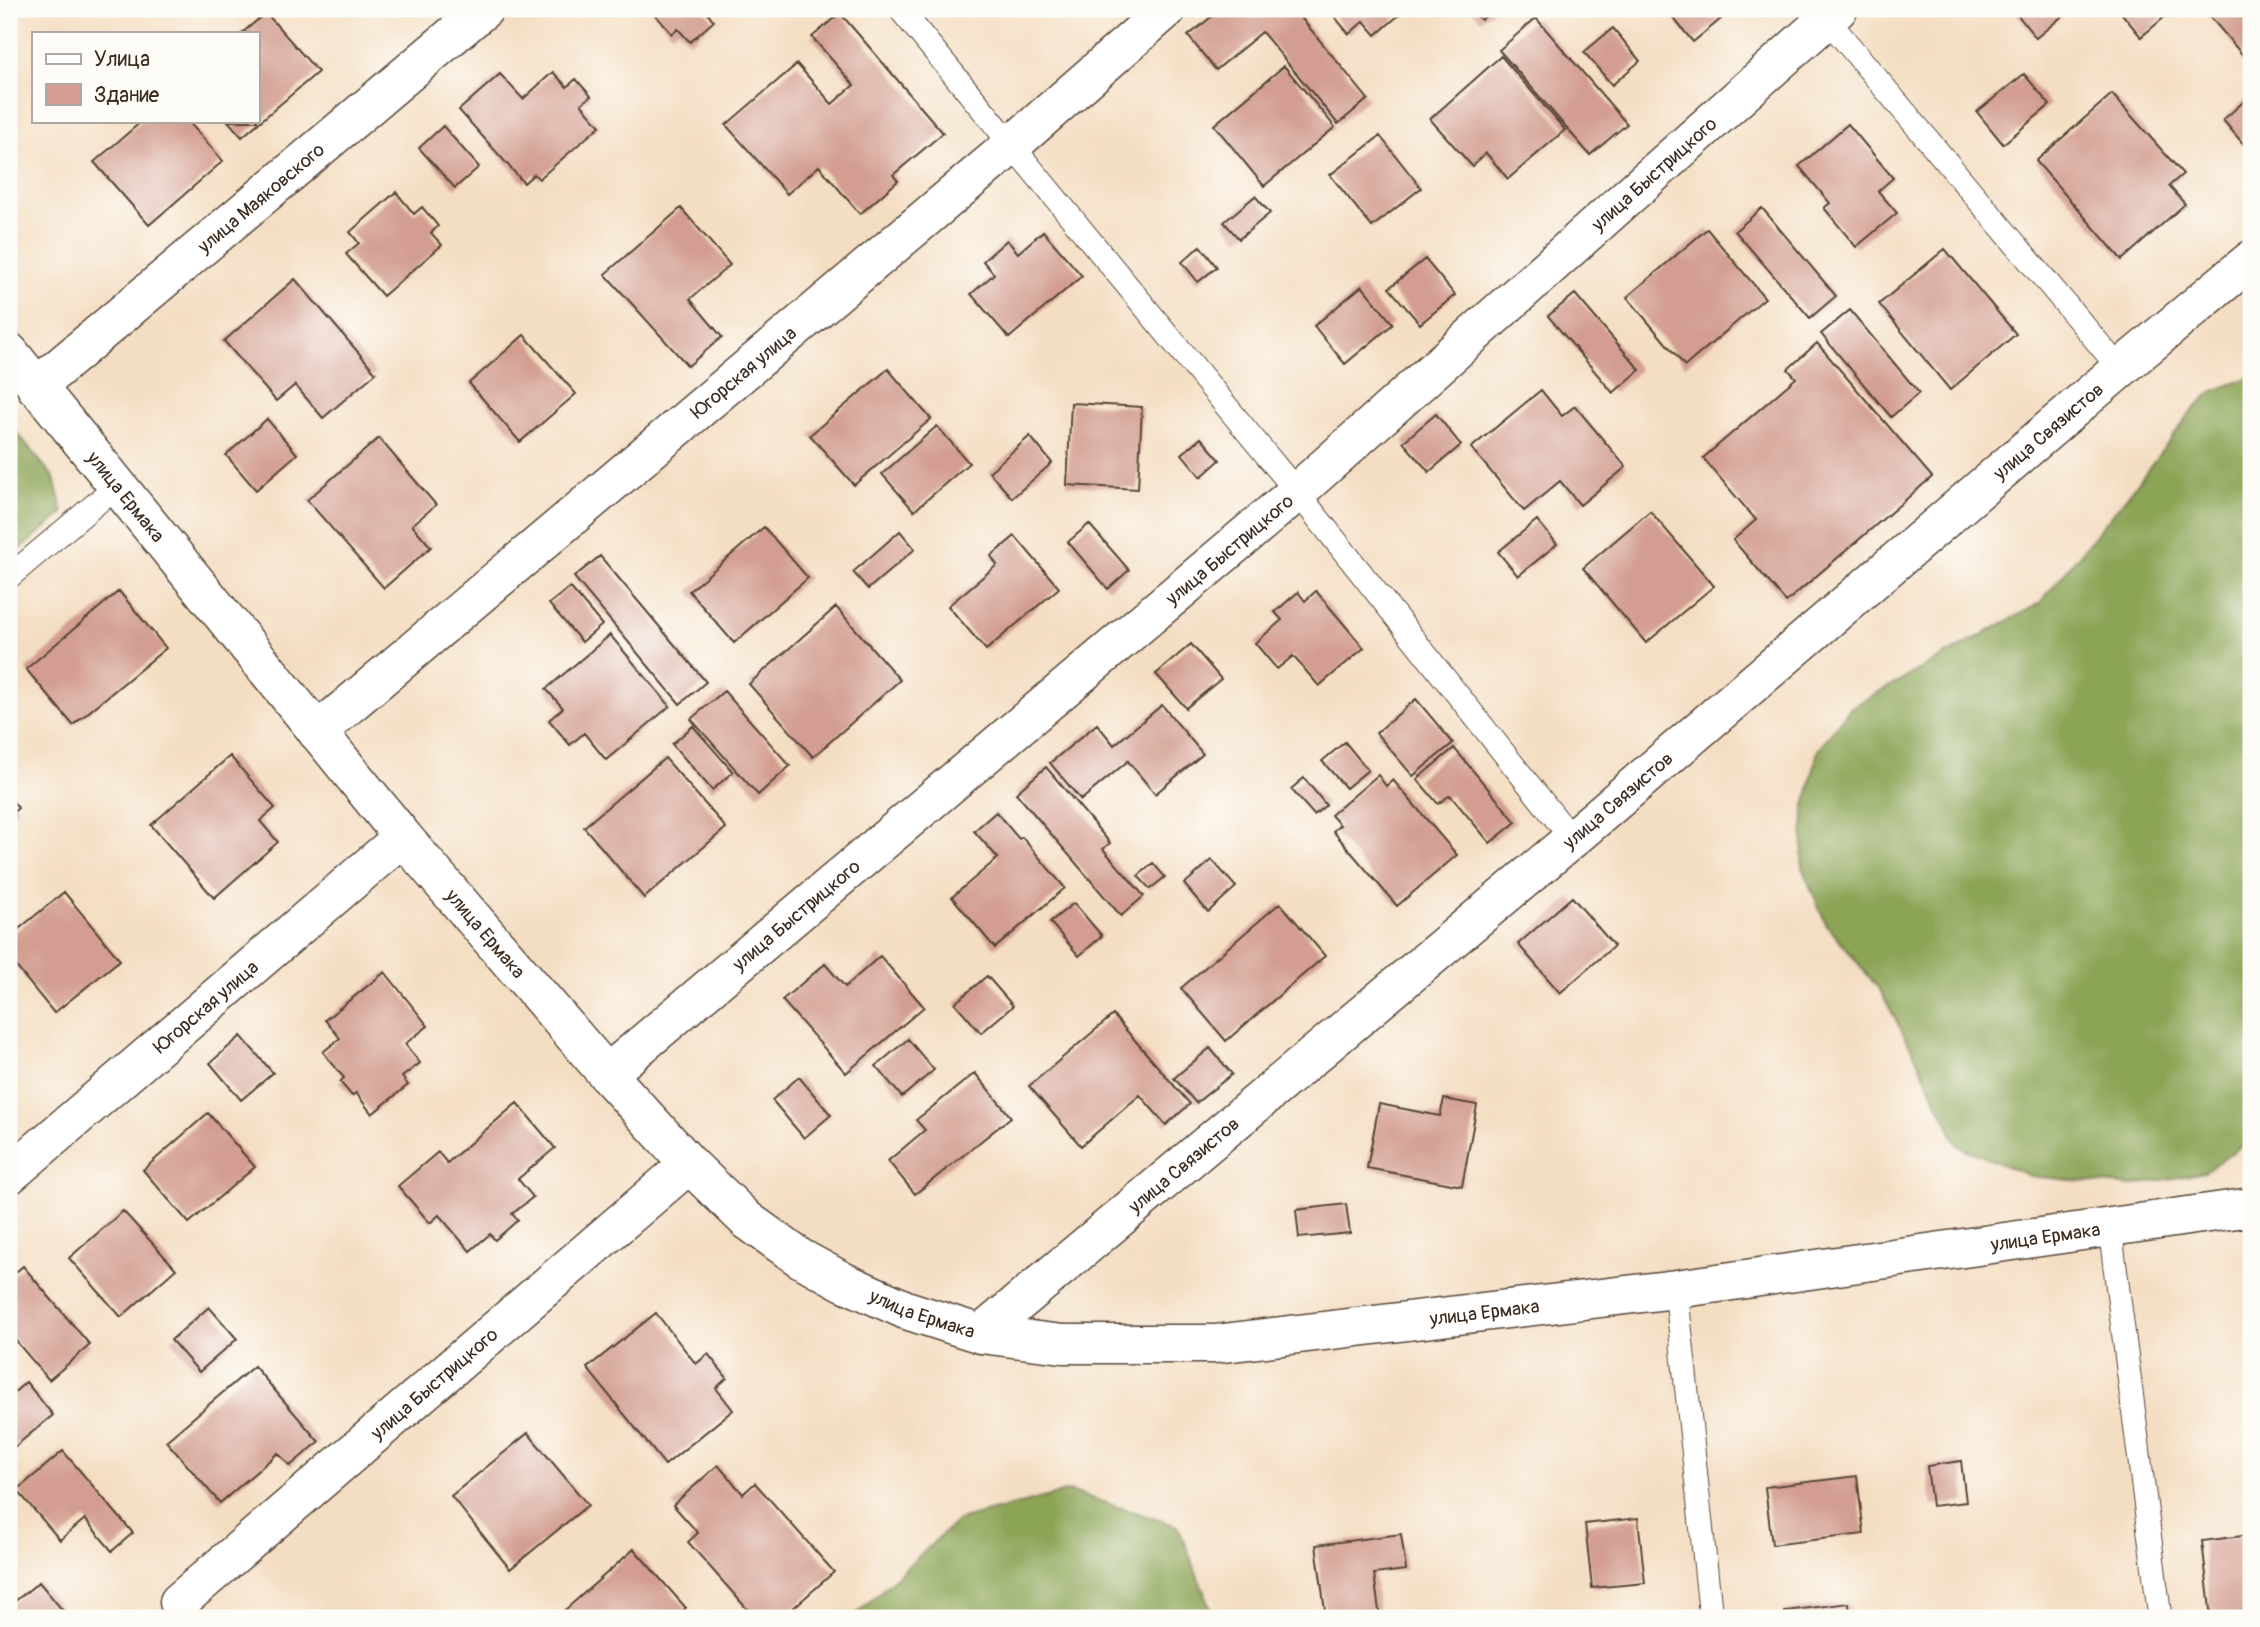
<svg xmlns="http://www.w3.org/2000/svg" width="2260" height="1627" font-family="Pangolin,sans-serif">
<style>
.forest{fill:#8ca456;stroke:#64673a;stroke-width:2}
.building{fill:#d39e91}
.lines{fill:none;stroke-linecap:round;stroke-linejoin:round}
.service-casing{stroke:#574537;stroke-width:25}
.minor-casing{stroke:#574537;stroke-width:41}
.service{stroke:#fff;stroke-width:23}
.minor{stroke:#fff;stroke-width:38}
.labels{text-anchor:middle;stroke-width:5;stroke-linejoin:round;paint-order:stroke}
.street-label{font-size:19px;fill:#3b2a1e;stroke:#fdfcf7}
</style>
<rect width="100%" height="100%" fill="#fdfcf7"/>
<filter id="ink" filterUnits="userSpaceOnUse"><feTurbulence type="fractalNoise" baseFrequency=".0143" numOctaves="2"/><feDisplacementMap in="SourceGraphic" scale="14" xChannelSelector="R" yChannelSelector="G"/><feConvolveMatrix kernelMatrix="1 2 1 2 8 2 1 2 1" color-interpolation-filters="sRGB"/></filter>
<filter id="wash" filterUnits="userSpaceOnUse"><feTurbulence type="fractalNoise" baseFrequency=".00686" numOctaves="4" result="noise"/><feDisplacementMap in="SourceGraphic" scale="28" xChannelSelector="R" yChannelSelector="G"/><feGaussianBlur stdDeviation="1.57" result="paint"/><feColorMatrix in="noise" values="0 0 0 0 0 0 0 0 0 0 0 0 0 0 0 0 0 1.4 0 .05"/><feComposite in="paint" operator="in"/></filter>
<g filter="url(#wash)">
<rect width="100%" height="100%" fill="#f4dec3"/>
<!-- forest -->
<path class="forest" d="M2251 377V1139L2205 1172 2131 1186 2030 1176 1958 1146 1917 1059 1880 990 1826 924 1802 867 1804 811 1818 750 1850 708 2040 603 2137 484 2193 410 2213 391Z
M9 423 54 478 63 513 9 558Z
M1069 1491 1178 1526 1214 1618H852L958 1520Z"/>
<g id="blocks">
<!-- building -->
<path class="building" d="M650 9H704L714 21 690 42 678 29 672 34Z
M1221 9H1294L1368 99 1338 124 1262 32 1216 70 1188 36Z
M1328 9H1406L1376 35 1364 21 1349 34Z
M1471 9H1494L1481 20Z
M1666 9H1733L1693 42Z
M2013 9H2071L2036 38Z
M2118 9H2172L2173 10 2141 37Z
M2211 9H2251V65L2207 13Z
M266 13 318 72 242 137 228 121H257V33H242Z
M840 13 943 133 893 175 898 181 860 214 819 166 787 194 726 125 797 64 832 104 854 85 812 37Z
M1536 18 1627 124 1590 155 1499 50Z
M1613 28 1640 61 1612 85 1584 52Z
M1501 56 1565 130 1508 179 1486 153 1472 166 1430 119Z
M1284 66 1335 127 1264 186 1214 125Z
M553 72 567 87 576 79 591 96 581 104 600 126 539 179 534 174 524 183 459 110 500 74 523 99Z
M2024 74 2050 105 2003 144 1977 112Z
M2112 94 2183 174 2169 186 2185 204 2122 260 2036 161Z
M2251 95V153L2223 120Z
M142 121H188L223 161 149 225 94 162Z
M1848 124 1893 178 1878 191 1897 213 1856 247 1824 208 1830 203 1799 166Z
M443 126 479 167 455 188 419 148Z
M1380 136 1421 188 1372 227 1330 175Z
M396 192 414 214 422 207 438 226 431 233 442 245 383 296 346 254 359 243 350 232Z
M1255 196 1270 213 1239 239 1224 222Z
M681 208 730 265 690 299 722 337 688 366 605 274Z
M1762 208 1836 296 1810 318 1735 231Z
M1707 229 1765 298 1685 366 1627 297Z
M1043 231 1082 276 1009 338 971 294 994 274 983 261 1007 240 1018 253Z
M1200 246 1217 267 1198 282 1182 262Z
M1945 249 2016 334 1950 390 1879 304Z
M1425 259 1455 295 1420 324 1389 288Z
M295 279 376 373 323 418 295 385 276 401 224 341Z
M1362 286 1393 324 1345 364 1314 326Z
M1575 294 1640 370 1613 393 1548 316Z
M1850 310 1919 393 1891 417 1821 334Z
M524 335 576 394 520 442 469 383Z
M1817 343 1932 477 1786 602 1733 540 1756 520 1703 458 1796 378 1788 369Z
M888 369 931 419 854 485 810 435Z
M1541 390 1562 416 1575 406 1626 467 1580 505 1560 481 1524 511 1471 448Z
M1071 403 1142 407 1138 489 1067 485Z
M1436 414 1461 445 1429 472 1403 442Z
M267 419 297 454 256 490 226 455Z
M937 426 969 463 914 511 882 474Z
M1030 436 1052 463 1012 498 989 472Z
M379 438 436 505 412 525 431 547 384 588 307 500Z
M1201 438 1220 460 1201 477 1182 454Z
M1650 511 1714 586 1646 643 1583 568Z
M1537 520 1557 544 1518 576 1498 552Z
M1089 524 1129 570 1108 589 1068 542Z
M764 527 808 578 734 643 689 591Z
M900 531 915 549 868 589 853 572Z
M1015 536 1059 588 986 650 948 606 997 565 991 556Z
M600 556 706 682 680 704 574 577Z
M570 587 602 625 582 642 549 604Z
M119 591 166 648 73 725 26 669Z
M1316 591 1364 648 1319 686 1293 656 1277 669 1255 643 1282 620 1275 612 1298 592 1305 601Z
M836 607 900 680 813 757 749 684Z
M610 635 670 706 606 760 584 733 570 745 549 720 563 708 546 689Z
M1191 644 1221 679 1186 708 1156 674Z
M724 691 790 766 758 795 691 719Z
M1416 699 1453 743 1413 776 1376 733Z
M1162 705 1203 754 1155 794 1128 761 1081 800 1050 763 1097 724 1114 745Z
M693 726 733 772 712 790 672 744Z
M1345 742 1368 770 1346 788 1322 761Z
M1454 748 1516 822 1490 843 1450 795 1438 804 1417 779Z
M230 756 275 808 260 821 278 842 214 898 151 825Z
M665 758 726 828 644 898 584 827Z
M1046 767 1110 843 1103 849 1144 896 1121 916 1016 793Z
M1378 775 1386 786 1393 780 1457 855 1397 906 1333 831 1340 825 1331 815Z
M1304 778 1326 805 1314 815 1291 789Z
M9 797 18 808 9 816Z
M996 812 1019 839 1022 837 1065 888 995 948 952 897 998 858 974 831Z
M1212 860 1236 887 1208 912 1184 884Z
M1153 863 1165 877 1150 889 1138 876Z
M64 892 120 960 54 1013 9 958V937Z
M1572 897 1614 946 1560 993 1518 944Z
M1074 903 1102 936 1079 956 1050 922Z
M1280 903 1325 956 1226 1041 1181 988Z
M880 956 924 1007 846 1073 782 1000 825 964 845 987Z
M385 972 428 1026 405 1044 420 1063 402 1077 408 1085 372 1114 356 1093 352 1096 340 1082 344 1078 323 1052 340 1038 325 1020Z
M987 976 1013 1006 981 1033 955 1003Z
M1113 1015 1190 1104 1166 1125 1140 1095 1081 1146 1029 1086Z
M241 1036 273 1073 241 1100 210 1063Z
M908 1039 934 1070 902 1097 876 1066Z
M1210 1048 1232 1074 1196 1103 1174 1078Z
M975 1073 1011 1117 915 1194 888 1161 925 1130 916 1120Z
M799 1077 831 1115 804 1138 772 1100Z
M1444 1099 1477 1105 1462 1186 1367 1168 1379 1104 1440 1116Z
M517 1103 555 1148 518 1179 533 1197 512 1214 518 1220 495 1240 490 1234 470 1251 439 1215 430 1223 398 1186 438 1152 447 1163Z
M208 1113 255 1167 189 1223 143 1170Z
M1346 1204 1350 1233 1299 1238 1296 1210Z
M123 1211 176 1269 121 1317 69 1258Z
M23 1266 90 1345 49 1380 9 1333V1278Z
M209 1307 237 1339 199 1372 171 1340Z
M656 1313 696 1364 708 1354 727 1378 716 1388 733 1410 665 1465 587 1368Z
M254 1366 319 1442 290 1466 278 1453 220 1503 166 1441Z
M26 1382 53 1415 12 1449 9 1446V1397Z
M528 1433 588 1505 510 1569 451 1496Z
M63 1451 133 1533 112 1551 85 1519 60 1540 17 1490Z
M1961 1461 1966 1502 1932 1506 1927 1466Z
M718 1465 743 1494 755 1483 834 1572 782 1618H755L688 1542 698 1533 673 1505Z
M1857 1476 1864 1534 1772 1545 1765 1487Z
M1638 1518 1645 1583 1592 1588 1585 1524Z
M1401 1534 1406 1570 1374 1574 1380 1618H1326L1316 1545Z
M2251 1535V1618H2211L2202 1541Z
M634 1549 686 1608 674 1618H556Z
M39 1582 69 1618H17L9 1606Z
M1849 1603 1850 1618H1786L1785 1611Z"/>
</g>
</g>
<g filter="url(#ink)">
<use href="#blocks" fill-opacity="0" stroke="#574537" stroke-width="2"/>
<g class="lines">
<defs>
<path id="service" d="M900 9 1297 492 1572 839
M1821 12 2120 369
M9 577 117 486
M2110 1228 2160 1618
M1676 1289 1711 1618"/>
<g id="minor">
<path id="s1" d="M9 352 403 837 607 1074 689 1164 747 1220 800 1258 844 1282 906 1310 981 1334 1063 1344H1215L1676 1289 2251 1207"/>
<path id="s2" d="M36 387 484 9"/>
<path id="s3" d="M317 732 1012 145 1167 9"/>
<path id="s4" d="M607 1074 1297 492 1838 9"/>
<path id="s5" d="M9 1175 403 837"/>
<path id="s6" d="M981 1334 1572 839 2120 369 2251 260"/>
<path id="s7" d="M179 1602 689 1164"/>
</g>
</defs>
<!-- service casing -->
<use href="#service" class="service-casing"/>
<!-- minor casing -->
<use href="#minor" class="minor-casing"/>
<!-- service -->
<use href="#service" class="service"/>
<!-- minor -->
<use href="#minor" class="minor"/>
</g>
</g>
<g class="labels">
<!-- street labels -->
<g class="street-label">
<text dy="7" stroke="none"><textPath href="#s4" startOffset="1381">улица Быстрицкого</textPath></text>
<text dy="7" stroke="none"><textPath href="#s2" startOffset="294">улица Маяковского</textPath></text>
<text dy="7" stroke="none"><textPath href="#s3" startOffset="558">Югорская улица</textPath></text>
<text dy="7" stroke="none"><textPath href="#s6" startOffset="1398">улица Связистов</textPath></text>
<text dy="7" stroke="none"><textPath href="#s1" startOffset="186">улица Ермака</textPath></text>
<text dy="7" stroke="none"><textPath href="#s4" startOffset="814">улица Быстрицкого</textPath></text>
<text dy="7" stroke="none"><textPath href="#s6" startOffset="831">улица Связистов</textPath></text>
<text dy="7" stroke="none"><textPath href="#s4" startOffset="247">улица Быстрицкого</textPath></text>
<text dy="7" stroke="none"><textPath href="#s1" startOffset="752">улица Ермака</textPath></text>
<text dy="7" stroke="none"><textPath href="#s5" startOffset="259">Югорская улица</textPath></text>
<text dy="7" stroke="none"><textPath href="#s6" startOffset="264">улица Связистов</textPath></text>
<text dy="7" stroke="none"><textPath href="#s1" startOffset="2474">улица Ермака</textPath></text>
<text dy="7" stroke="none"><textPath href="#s1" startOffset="1340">улица Ермака</textPath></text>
<text dy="7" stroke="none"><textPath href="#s1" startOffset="1908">улица Ермака</textPath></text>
<text dy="7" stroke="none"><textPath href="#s7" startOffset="336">улица Быстрицкого</textPath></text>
</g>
</g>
<!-- margin -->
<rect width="2260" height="1627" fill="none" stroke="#fdfcf7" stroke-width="35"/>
<!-- legend -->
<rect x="32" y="32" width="228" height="91" fill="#fdfcf7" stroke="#afa8a0" stroke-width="2"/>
<rect x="46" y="54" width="35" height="10" fill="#ffffff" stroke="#afa8a0" stroke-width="2"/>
<text x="94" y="66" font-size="21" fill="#3b2a1e">Улица</text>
<rect x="46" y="84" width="35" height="21" fill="#d39e91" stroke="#afa8a0" stroke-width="2"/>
<text x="94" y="102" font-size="21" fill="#3b2a1e">Здание</text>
</svg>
